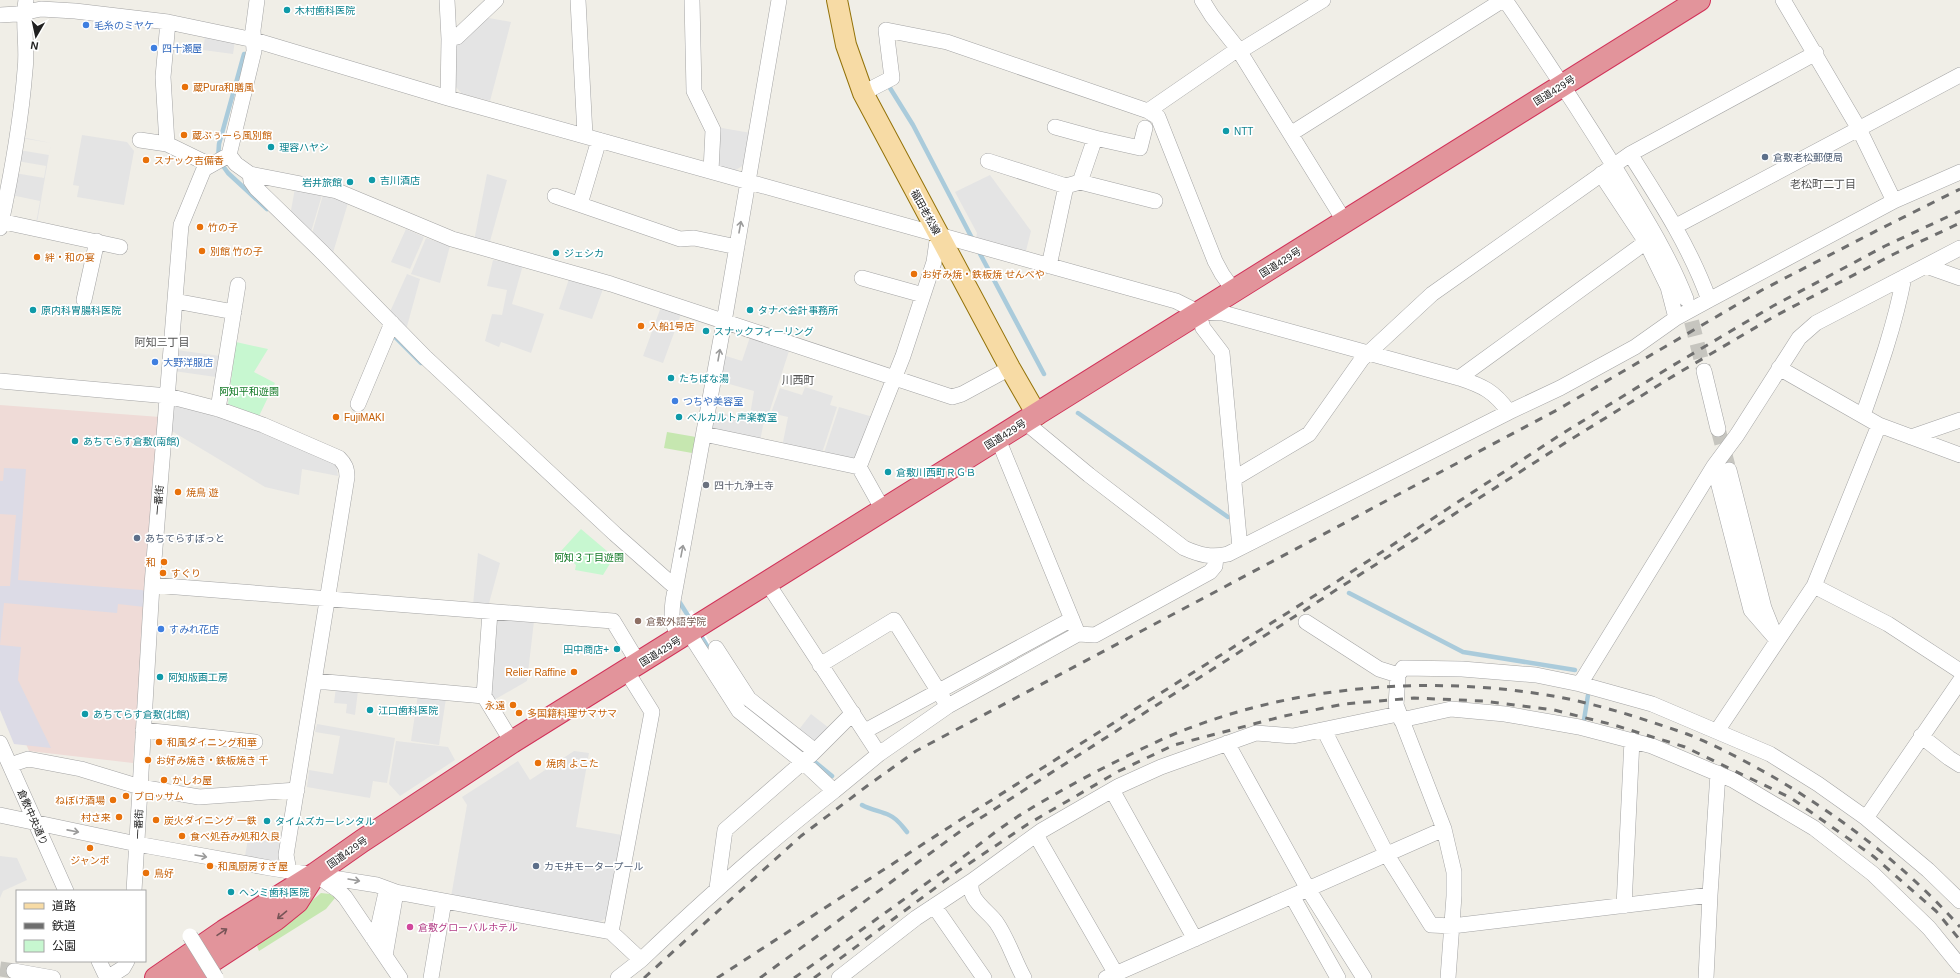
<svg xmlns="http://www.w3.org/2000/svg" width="1960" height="978" font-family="Helvetica,'Noto Sans JP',sans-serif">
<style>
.commercial{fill:#efdbd7}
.grass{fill:#c6e7b0}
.park{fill:#c7f7d0}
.parking{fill:#e4e4e4;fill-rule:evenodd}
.plaza{fill:#dcdbe6}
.pier{fill:#fff}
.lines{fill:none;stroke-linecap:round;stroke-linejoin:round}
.stream{stroke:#aacbdb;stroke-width:4.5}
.minor-tunnel{stroke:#c6c5bf;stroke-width:15;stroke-dasharray:15 8;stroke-linecap:butt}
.minor-casing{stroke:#a4a4a4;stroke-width:16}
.major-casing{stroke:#937209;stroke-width:22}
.highway-casing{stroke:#d13158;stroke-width:24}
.minor{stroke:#fff;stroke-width:15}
.major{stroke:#f7dba5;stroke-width:20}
.highway{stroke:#e2949b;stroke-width:22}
.rail{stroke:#6e6e6e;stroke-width:3;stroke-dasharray:8 8;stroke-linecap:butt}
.minor-bridge-casing{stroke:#a4a4a4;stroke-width:16;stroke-linecap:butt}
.minor-bridge{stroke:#fff;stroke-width:15}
.oneway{stroke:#9b9b9b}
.oneway2{stroke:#775457}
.culture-dot{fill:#0f9aa8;stroke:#fff;stroke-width:1.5}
.shop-dot{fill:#3f7fe0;stroke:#fff;stroke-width:1.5}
.food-dot{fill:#e8710a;stroke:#fff;stroke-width:1.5}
.service-dot{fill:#5c6f8a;stroke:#fff;stroke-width:1.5}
.worship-dot{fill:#6b7280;stroke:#fff;stroke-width:1.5}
.education-dot{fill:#8d6e63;stroke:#fff;stroke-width:1.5}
.hotel-dot{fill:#d1479c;stroke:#fff;stroke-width:1.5}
.labels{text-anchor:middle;stroke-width:3.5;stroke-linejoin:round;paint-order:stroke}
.culture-label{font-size:10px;fill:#0d838f;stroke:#fff;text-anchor:start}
.shop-label{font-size:10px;fill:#366cbe;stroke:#fff;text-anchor:start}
.food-label{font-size:10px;fill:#c56008;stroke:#fff;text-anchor:start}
.street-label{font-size:10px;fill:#202020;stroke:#fff}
.service-label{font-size:10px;fill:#4e5e75;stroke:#fff;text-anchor:start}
.park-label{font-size:10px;fill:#127925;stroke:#fff}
.worship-label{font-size:10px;fill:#5b616d;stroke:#fff;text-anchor:start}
.education-label{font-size:10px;fill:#785e54;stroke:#fff;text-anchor:start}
.hotel-label{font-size:10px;fill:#b23c85;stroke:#fff;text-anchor:start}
.neighbourhood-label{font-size:11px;fill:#535353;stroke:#fff}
</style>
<rect width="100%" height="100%" fill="#f0eee7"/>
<!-- commercial -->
<path class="commercial" d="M0 405 160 417 133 763 29 751 0 682Z"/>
<!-- grass -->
<path class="grass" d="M667 432 696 437 692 453 664 448Z
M321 893 330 894 335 898 326 909 259 951 257 946Z"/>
<!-- park -->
<path class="park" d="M236 342 268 349 254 372 275 383 259 416 228 404Z
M581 529 614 557 603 575 575 570 576 565 561 551Z"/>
<!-- parking -->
<path class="parking" d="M483 17 511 22 490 101 462 94 456 87 453 44Z
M205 37 235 41 233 54 203 50Z
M716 127 751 133 745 164 736 170 716 166Z
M82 135 127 142 134 151 124 205 77 197 79 186 73 185Z
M21 137 51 143 37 223 6 218ZM21 138 51 143 49 155 19 150ZM17 161 46 166 44 178 15 173ZM11 195 40 201 36 223 7 217Z
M487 174 507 180 489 245 474 241Z
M990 175 1031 231 1026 251 976 238 977 233 955 192Z
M295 188 322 195 310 235 290 216Z
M323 195 348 203 332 256 311 237Z
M406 229 424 237 410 269 391 262Z
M426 238 450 246 440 283 411 274Z
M493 260 523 265 512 304 544 314 531 353 501 342 499 347 485 341 492 314 502 315 507 290 487 286Z
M407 274 420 279 406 330 389 314Z
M569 279 603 289 592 319 559 309Z
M661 307 681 314 663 363 643 356Z
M750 337 789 351 767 419 750 415 754 391 719 381 723 355 742 361Z
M177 350 220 356 216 377 174 371Z
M805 387 833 396 830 405 837 407 821 456 782 447 788 417 771 413 780 388 802 395Z
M179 403 260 430 336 463 338 476 302 469 299 495 265 487 170 430 172 407Z
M839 407 873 417 859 457 850 462 823 456Z
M714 412 764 421 760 441 710 431Z
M478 553 500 563 488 607 473 605Z
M495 617 534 621 527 681 494 700 487 688Z
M336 687 358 691 355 715 346 713 347 704 334 703Z
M418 694 446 698 439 745 411 741Z
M811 714 829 728 813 745 797 732Z
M317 724 395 738 387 783 373 781 370 798 307 787 309 770 333 774 340 736 315 732Z
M396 741 448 747 455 760 400 796 389 784Z
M574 751 589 753 576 827 622 835 607 917 599 923 451 897 467 805 462 797 518 761 530 780Z
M249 833 282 839 278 862 245 856Z
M0 856 17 858 27 880 3 891 0 898Z"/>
<!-- plaza -->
<path class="plaza" d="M4 468 26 469 18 580 142 590 146 592 145 607 118 604 117 613 4 603 0 645 21 647 18 680 51 748 14 744 0 710V586H10L16 515 0 514V481H3Z"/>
<!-- pier -->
<path class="pier" d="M692 610 712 647 705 652 684 616Z"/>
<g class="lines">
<!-- stream -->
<path class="stream" d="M244 54 219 144 218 159 228 173 267 209
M890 88 913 125 974 242
M978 250 1044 374
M391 333 421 363
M1078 413 1228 517
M1349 593 1463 652 1575 670
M677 598 692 622
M698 631 712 654
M740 702 790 742
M1583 726 1588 695
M810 758 832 776
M862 805C871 810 880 811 889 815 897 818 902 826 907 832"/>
<!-- minor-tunnel -->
<path class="minor-tunnel" d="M1686 299 1704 371
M1718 429 1729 470
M0 969 14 971"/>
<defs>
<path id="minor" d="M447 0 449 39 448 98
M578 0 585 135
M692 0 694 91 713 130 711 171
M1202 0 1212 16 1238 49 1345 222
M1505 0C1545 58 1583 116 1620 176 1644 216 1669 255 1686 299
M1783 0 1859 129 1894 201
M0 15 17 14 41 9 75 11 168 22 254 40 448 98 1176 301 1198 312 1223 313 1459 378C1483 386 1494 391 1509 412
M449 39 457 37 496 0
M1240 51 1323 0
M863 93 892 78 886 30 947 42 1148 111
M1055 127 1095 138
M1292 133 1503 0
M140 140 167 144 210 165
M167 144 163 77 168 22
M1630 154 1816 53
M229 155 236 164 250 174 251 181 256 188 323 253 425 357 615 534 675 587
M229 155 254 51 253 30 257 0
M988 161 1066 186
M250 174 337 191 452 239 611 284 952 397 962 394 1010 368
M1601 174 1646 242 1668 287 1676 318
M1080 182 1155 201
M555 196 680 239 694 238 737 247
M580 204 599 140
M0 221 120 247
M1676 226 1960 75
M0 228C11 177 21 123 25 70 28 47 22 23 26 0
M1049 266 1066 186 1080 182 1095 138 1140 148 1145 128
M1926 266 1960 278
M862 278 923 295
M1234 291 1222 274 1215 261 1158 117 1148 111 1238 49
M84 300 97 241
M175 301 234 312
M1198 312 1203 328 1222 353 1240 548
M1779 368 1879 425 1960 455
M1704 371 1718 429
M1459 378 1646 242
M0 381 168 396 218 409 263 425 339 458C345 464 347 468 347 477L286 855 289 871
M358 404 392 323
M218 409 238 285
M1863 415C1879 370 1895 325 1904 277
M1025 422 1089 475 1184 548C1200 555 1211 558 1228 554L1509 412 1560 388 1635 347 1676 318 1709 300 1894 201 1960 172
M704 434 859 467 883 510
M1911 437 1960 420
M998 439 1078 634 1095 635 1210 572 1215 566 1216 557
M1714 466 1751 610 1777 640
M859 467 903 356 934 262 938 234
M1729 470 1764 608 1772 628
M1235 478 1309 434 1362 359 1432 294 1630 154C1660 201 1690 247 1709 300
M152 585 613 621 639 664
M1814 586 1888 624 1960 671
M1306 622 1379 669 1398 675
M689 633 739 711 803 762 834 791 879 754 768 584
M681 638C671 624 671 618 673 601L724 322 779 0
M716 648 749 699 815 751
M820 665 894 620 944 700
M315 681 484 696 512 742
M1580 684 1714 466 1737 435 1799 338 1816 323 1960 248
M484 696 490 612
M1401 720 1451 709 1505 714 1579 727 1652 746 1733 780 1814 828 1873 874 1929 928 1960 966
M143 730 255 742
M1324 730 1387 855 1431 925 1452 926 1710 895
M865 731 1072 619
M1717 731 1814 586 1879 425
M1921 736 1949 758 1960 765
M0 743 66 891
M1227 743 1308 889 1364 978
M879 754 948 706 1078 634
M10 765 28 759 81 769 140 787 199 797 297 790
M1112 790 1195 939
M0 815 137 844 270 868 377 885 396 892 611 932 652 712 627 672
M1866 818 1960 681
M1036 835 1116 974
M319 877 338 890 345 897 400 978
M972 881C966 898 987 910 996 922 1008 939 1014 960 1024 978
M717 888 725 830 812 754 853 713
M134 891 152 585 181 225 204 169 229 155
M1292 896 1338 978
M934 906 984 978
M1624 906 1632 740
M611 932 641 960C704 900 766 844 834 791
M372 937 379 924 385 897
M385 956 396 892
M99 961 107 978
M14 971 53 978
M107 978 123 968 127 961
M431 978 444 901
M618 978 641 960
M839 978 916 918 972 881 1041 831 1119 786 1161 767 1256 733 1293 736 1398 714
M1106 978 1444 829
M1448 978 1454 896V872L1444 829 1396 705 1398 675 1403 668 1462 669 1536 675 1580 684 1652 704 1770 754 1818 784 1866 818 1928 870 1960 901
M1706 978 1710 895 1718 773"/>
<path id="major" d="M837 0 846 45 863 93 1010 368 1037 415"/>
<path id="highway" d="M156 978 224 931 315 874 362 841 512 742 1699 0
M186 978 276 919 297 902 311 880"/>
</defs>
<!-- minor casing -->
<use href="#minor" class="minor-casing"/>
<!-- major casing -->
<use href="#major" class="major-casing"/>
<!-- highway casing -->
<use href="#highway" class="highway-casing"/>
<!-- minor -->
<use href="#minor" class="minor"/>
<!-- major -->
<use href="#major" class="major"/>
<!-- highway -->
<use href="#highway" class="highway"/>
<!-- rail -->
<path class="rail" d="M644 978 801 836 867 786 916 751 1557 410 1762 290 1878 230 1960 189
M717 978 957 822 1333 584 1560 435 1672 366 1773 306 1885 246 1960 211
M760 978 962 830 1565 443 1675 375 1775 316 1894 254 1960 223
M794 978C848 940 901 901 955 863 978 846 1000 827 1025 812 1069 785 1117 760 1165 738 1284 686 1426 674 1553 696 1598 704 1644 719 1687 734 1715 745 1743 760 1770 775 1840 816 1906 866 1960 927
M814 978 958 871 1028 824 1119 771 1174 745 1284 716 1344 704 1414 698 1483 701 1554 710 1614 725 1685 747 1791 798 1873 856 1936 911 1960 940"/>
<defs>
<path id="minor-bridge" d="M190 936 216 978"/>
</defs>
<!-- minor-bridge casing -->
<use href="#minor-bridge" class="minor-bridge-casing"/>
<!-- minor-bridge -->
<use href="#minor-bridge" class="minor-bridge"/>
</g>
<!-- one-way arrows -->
<defs><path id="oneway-shaft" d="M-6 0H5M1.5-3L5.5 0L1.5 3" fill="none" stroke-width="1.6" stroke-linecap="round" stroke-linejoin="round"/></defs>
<g class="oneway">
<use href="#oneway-shaft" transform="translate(740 227) rotate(-80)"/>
<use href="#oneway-shaft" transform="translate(719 355) rotate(-80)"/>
<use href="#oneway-shaft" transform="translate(682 551) rotate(-79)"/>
<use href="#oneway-shaft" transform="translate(73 831) rotate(11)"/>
<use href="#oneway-shaft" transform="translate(201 856) rotate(10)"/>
<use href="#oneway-shaft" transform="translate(354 880) rotate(10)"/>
</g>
<g class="oneway2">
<use href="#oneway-shaft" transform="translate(282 915) rotate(140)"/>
<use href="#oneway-shaft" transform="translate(222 932) rotate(-34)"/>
</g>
<!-- markers -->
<g class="culture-dot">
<circle cx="287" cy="10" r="4"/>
<circle cx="1226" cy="131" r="4"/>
<circle cx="271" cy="147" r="4"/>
<circle cx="372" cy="180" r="4"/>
<circle cx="350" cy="182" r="4"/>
<circle cx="556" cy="253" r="4"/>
<circle cx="33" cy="310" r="4"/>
<circle cx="750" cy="310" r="4"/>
<circle cx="706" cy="331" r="4"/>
<circle cx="671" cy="378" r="4"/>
<circle cx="679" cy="417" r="4"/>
<circle cx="75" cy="441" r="4"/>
<circle cx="888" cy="472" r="4"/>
<circle cx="617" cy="649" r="4"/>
<circle cx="160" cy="677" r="4"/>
<circle cx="370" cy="710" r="4"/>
<circle cx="85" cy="714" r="4"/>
<circle cx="267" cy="821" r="4"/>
<circle cx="231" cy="892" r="4"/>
</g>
<g class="shop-dot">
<circle cx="86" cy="25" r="4"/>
<circle cx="154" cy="48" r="4"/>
<circle cx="155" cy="362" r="4"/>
<circle cx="675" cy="401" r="4"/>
<circle cx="161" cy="629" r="4"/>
</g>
<g class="food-dot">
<circle cx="185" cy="87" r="4"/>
<circle cx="184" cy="135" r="4"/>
<circle cx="146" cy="160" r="4"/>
<circle cx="200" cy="227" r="4"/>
<circle cx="202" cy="251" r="4"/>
<circle cx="37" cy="257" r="4"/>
<circle cx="914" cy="274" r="4"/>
<circle cx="641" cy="326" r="4"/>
<circle cx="336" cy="417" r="4"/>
<circle cx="178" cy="492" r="4"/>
<circle cx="164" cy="562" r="4"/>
<circle cx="163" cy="573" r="4"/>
<circle cx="574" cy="672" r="4"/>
<circle cx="513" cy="705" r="4"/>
<circle cx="519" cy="713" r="4"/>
<circle cx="159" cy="742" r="4"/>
<circle cx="148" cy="760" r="4"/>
<circle cx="538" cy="763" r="4"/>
<circle cx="164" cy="780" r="4"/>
<circle cx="126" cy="796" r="4"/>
<circle cx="113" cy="800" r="4"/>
<circle cx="119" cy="817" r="4"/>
<circle cx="156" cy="820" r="4"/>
<circle cx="182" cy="836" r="4"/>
<circle cx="90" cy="848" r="4"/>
<circle cx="210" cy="866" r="4"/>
<circle cx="146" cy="873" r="4"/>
</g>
<g class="service-dot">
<circle cx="1765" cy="157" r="4"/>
<circle cx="137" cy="538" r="4"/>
<circle cx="536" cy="866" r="4"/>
</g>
<circle class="worship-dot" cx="706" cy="485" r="4"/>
<circle class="education-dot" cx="638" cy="621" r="4"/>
<circle class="hotel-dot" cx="410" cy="927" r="4"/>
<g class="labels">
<!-- culture labels -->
<g class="culture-label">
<text x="295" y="14">木村歯科医院</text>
<text x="1234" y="135">NTT</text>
<text x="279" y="151">理容ハヤシ</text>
<text x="380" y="184">吉川酒店</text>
<text x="342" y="186" text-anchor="end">岩井旅館</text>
<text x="564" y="257">ジェシカ</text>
<text x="41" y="314">原内科胃腸科医院</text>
<text x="758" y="314">タナベ会計事務所</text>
<text x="714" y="335">スナックフィーリング</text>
<text x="679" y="382">たちばな湯</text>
<text x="687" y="421">ベルカルト声楽教室</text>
<text x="83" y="445">あちてらす倉敷(南館)</text>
<text x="896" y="476">倉敷川西町ＲＧＢ</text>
<text x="609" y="653" text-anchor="end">田中商店+</text>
<text x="168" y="681">阿知版画工房</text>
<text x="378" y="714">江口歯科医院</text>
<text x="93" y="718">あちてらす倉敷(北館)</text>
<text x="275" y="825">タイムズカーレンタル</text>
<text x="239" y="896">ヘンミ歯科医院</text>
</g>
<!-- shop labels -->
<g class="shop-label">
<text x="94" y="29">毛糸のミヤケ</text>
<text x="162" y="52">四十瀬屋</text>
<text x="163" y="366">大野洋服店</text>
<text x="683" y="405">つちや美容室</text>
<text x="169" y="633">すみれ花店</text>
</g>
<!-- food labels -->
<g class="food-label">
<text x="193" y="91">蔵Pura和膳風</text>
<text x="192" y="139">蔵ぷぅーら風別館</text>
<text x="154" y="164">スナック吉備香</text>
<text x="208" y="231">竹の子</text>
<text x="210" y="255">別館 竹の子</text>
<text x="45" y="261">絆・和の宴</text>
<text x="922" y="278">お好み焼・鉄板焼 せんべや</text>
<text x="649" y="330">入船1号店</text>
<text x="344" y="421">FujiMAKI</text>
<text x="186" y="496">焼鳥 遊</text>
<text x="156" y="566" text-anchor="end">和</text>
<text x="171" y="577">すぐり</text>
<text x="566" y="676" text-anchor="end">Relier Raffine</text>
<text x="505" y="709" text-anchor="end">永遠</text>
<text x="527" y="717">多国籍料理サマサマ</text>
<text x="167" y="746">和風ダイニング和華</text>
<text x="156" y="764">お好み焼き・鉄板焼き 千</text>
<text x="546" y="767">焼肉 よこた</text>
<text x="172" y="784">かしわ屋</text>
<text x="134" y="800">ブロッサム</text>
<text x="105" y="804" text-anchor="end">ねぼけ酒場</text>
<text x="111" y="821" text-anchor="end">村さ来</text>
<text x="164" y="824">炭火ダイニング 一鉄</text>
<text x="190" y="840">食べ処呑み処和久良</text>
<text x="90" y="864" text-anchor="middle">ジャンボ</text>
<text x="218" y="870">和風厨房すぎ屋</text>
<text x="154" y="877">鳥好</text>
</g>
<!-- street labels -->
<g class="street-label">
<text transform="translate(1554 90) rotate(-32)" y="4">国道429号</text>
<text transform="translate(926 212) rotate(61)" y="4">福田老松線</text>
<text transform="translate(1280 262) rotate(-32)" y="4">国道429号</text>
<text transform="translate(1005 434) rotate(-32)" y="4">国道429号</text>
<text transform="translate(158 500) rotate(-85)" y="4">一番街</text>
<text transform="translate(660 651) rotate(-32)" y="4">国道429号</text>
<text transform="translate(33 817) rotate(66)" y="4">倉敷中央通り</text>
<text transform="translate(138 824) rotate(-87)" y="4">一番街</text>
<text transform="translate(347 852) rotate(-35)" y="4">国道429号</text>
</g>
<!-- service labels -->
<g class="service-label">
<text x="1773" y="161">倉敷老松郵便局</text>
<text x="145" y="542">あちてらすぽっと</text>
<text x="544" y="870">カモ井モータープール</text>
</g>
<!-- park labels -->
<g class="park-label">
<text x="249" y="395">阿知平和遊園</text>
<text x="589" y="561">阿知３丁目遊園</text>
</g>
<!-- worship labels -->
<g class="worship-label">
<text x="714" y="489">四十九浄土寺</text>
</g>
<!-- education labels -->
<g class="education-label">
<text x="646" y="625">倉敷外語学院</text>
</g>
<!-- hotel labels -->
<g class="hotel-label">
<text x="418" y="931">倉敷グローバルホテル</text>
</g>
<!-- neighbourhood labels -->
<g class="neighbourhood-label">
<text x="1823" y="188">老松町二丁目</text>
<text x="162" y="346">阿知三丁目</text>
<text x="798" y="384">川西町</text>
</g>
</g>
<!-- legend -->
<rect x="16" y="890" width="130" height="72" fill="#ffffff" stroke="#a6a6a6"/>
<rect x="24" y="903" width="20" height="6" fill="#f7dba5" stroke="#a6a6a6"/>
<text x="52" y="910" font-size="12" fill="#202020">道路</text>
<rect x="24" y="923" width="20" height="6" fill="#6e6e6e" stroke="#a6a6a6"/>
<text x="52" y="930" font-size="12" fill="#202020">鉄道</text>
<rect x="24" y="940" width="20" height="12" fill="#c7f7d0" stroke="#a6a6a6"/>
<text x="52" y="950" font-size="12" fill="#202020">公園</text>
<!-- north arrow -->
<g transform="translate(36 36) rotate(189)" stroke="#ffffff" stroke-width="3" paint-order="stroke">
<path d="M0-3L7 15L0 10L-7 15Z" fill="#202020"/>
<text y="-6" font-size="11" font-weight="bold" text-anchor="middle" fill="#202020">N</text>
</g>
</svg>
